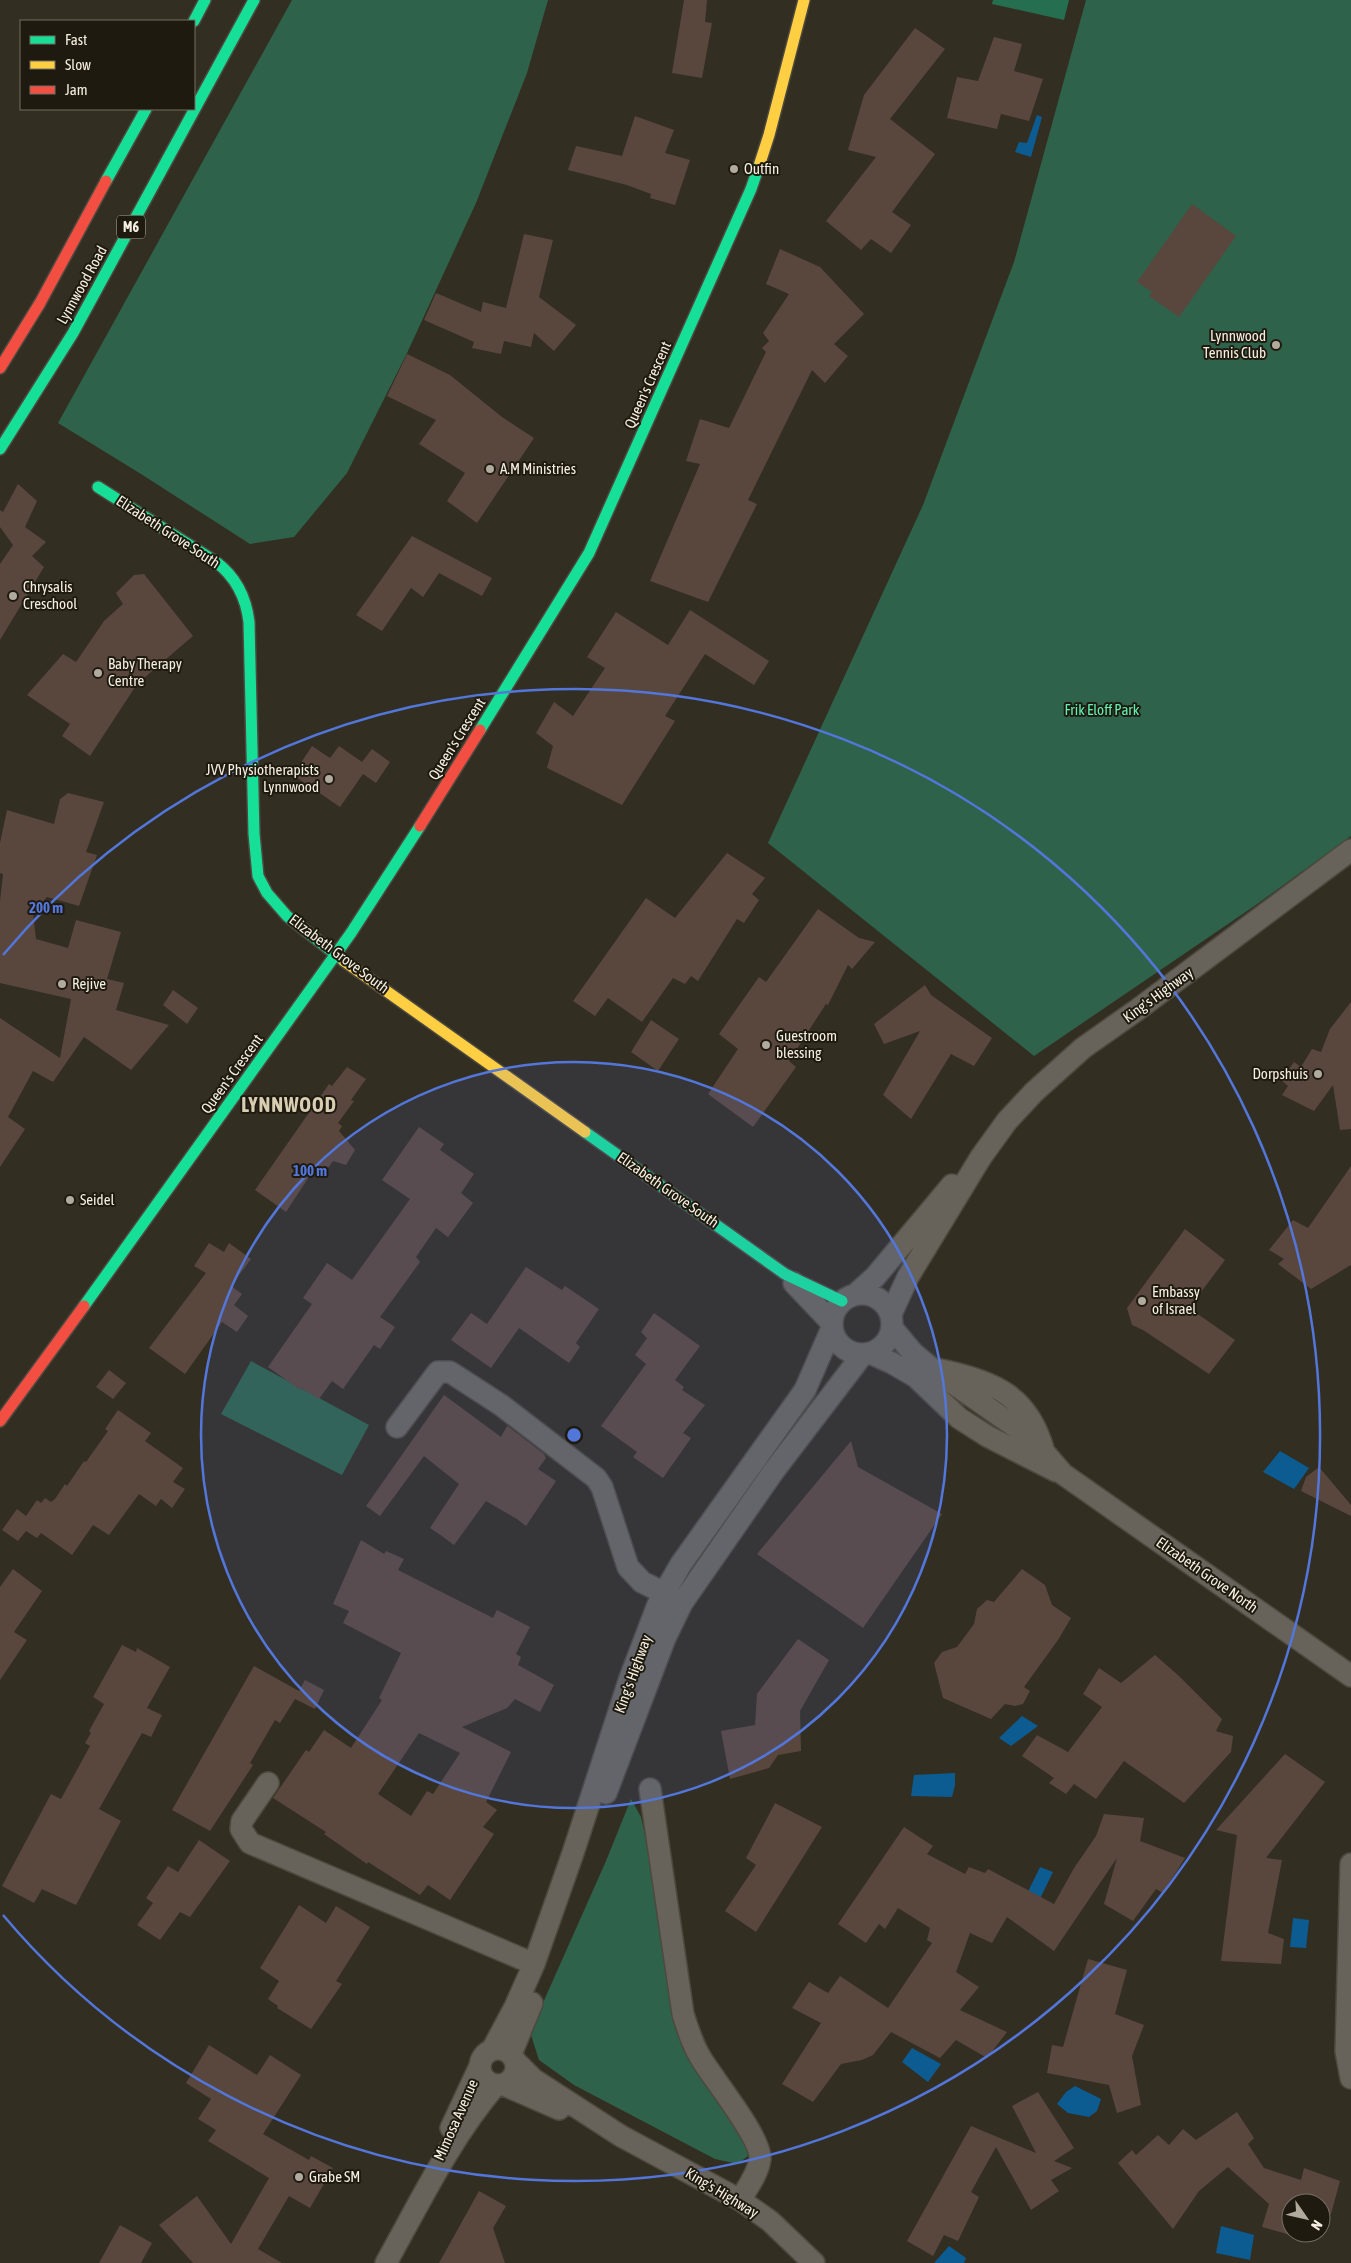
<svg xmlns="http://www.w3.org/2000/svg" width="1351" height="2263" font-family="'Asap Condensed',sans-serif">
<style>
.green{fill:#2f624a}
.forest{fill:#256e4f}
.water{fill:#0c5c91}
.building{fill:#59473e;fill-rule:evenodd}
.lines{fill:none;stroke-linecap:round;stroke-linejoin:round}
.street-casing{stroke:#4e493f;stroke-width:24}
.fast-casing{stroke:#4e493f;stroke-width:14}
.slow-casing{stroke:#4e493f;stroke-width:14}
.jam-casing{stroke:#4e493f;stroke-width:14}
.street{stroke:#67635a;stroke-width:21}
.fast{stroke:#16e098;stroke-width:11}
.slow{stroke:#ffcf43;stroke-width:11}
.jam{stroke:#f24e42;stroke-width:11}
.ring{fill:none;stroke:#5376da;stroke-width:2.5}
.poi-dot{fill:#b1ab9e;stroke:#1e1a0f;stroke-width:2}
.labels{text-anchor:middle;stroke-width:4;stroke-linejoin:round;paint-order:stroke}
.shield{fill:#1e1a0f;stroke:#b4afa2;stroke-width:1}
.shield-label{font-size:14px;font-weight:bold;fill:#f5efe1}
.poi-label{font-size:15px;fill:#f5efe1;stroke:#1e1a0f;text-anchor:start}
.street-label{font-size:15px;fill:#f5efe1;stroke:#1e1a0f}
.park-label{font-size:15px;fill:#62f1b5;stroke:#1e1a0f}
.district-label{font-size:20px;font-weight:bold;letter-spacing:1px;fill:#d9cdb2;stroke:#1e1a0f}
.centre{fill:#5376da;stroke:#1e1a0f;stroke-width:2.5}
.ring-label{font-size:15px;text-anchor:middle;font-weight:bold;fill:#5376da;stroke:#1e1a0f;stroke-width:4;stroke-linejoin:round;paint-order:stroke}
</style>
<rect width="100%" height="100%" fill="#332e22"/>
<!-- green -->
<path class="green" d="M292 0H548L527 73 476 203 408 351 347 473 294 537 250 544 141 474 58 423Z
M1086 0H1351V836L1253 907 1034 1056 768 843 923 505 1014 262Z
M251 1361 369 1425 342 1475 221 1414Z
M631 1799 641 1817 661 1907 677 2009 744 2134 749 2155 738 2164 715 2159 574 2085 539 2060 530 2032 606 1861Z"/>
<!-- forest -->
<path class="forest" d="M993 0H1069L1064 20 992 4Z"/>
<!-- water -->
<path class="water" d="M1037 115 1042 117 1031 157 1015 152 1019 142 1027 143Z
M1280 1451 1309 1468 1294 1489 1263 1472Z
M1022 1716 1038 1726 1011 1746 999 1738Z
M955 1773V1785L952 1797 911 1796 914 1775Z
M1040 1867 1053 1872 1033 1913 1021 1906Z
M1293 1918 1309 1920 1306 1948 1290 1947Z
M912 2048 941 2064 928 2082 902 2062Z
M1075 2086 1101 2099 1097 2111 1089 2117 1068 2113 1057 2104 1066 2092Z
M1221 2226 1254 2235 1250 2260 1216 2253Z
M949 2246 966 2258 964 2263H934Z"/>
<!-- building -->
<path class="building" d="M684 0H707L705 22 712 23 702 78 672 73Z
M915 28 945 49 890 119 935 154 892 212 911 225 891 253 871 239 861 250 826 221 876 157 848 150 864 95Z
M994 37 1022 44 1014 71 1043 79 1029 121 1001 114 997 129 947 118 957 77 978 81Z
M635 116 674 130 665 153 690 160 675 205 650 198 651 194 627 185 568 170 576 146 622 156Z
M1192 204 1236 236 1179 317 1149 296 1152 292 1137 282Z
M524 234 553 240 539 297 576 325 554 351 534 333 531 347 504 341 501 354 472 348 474 342 424 320 436 293 481 312 483 302 506 308Z
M780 249 820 267 864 314 834 344 848 356 825 383 812 370 748 500 757 504 708 602 650 581 700 464 686 461 700 419 729 428 766 352 762 348 769 341 763 333 789 294 766 284Z
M407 354 450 375 502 417 534 438 477 523 447 501 465 473 419 444 436 420 387 396Z
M18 484 37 501 25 527 46 542 32 556 44 567 0 640V564L13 545 0 527V510L3 512Z
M412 536 492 578 482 596 439 573 423 597 411 588 382 631 356 615Z
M144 574 193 636 137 684 90 756 62 736 70 724 27 695 63 654 76 662 104 621 123 604 116 593 134 575Z
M690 610 769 661 754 685 705 654 665 716 675 721 622 805 547 768 553 746 536 733 554 702 573 716 605 668 587 657 616 612 668 645Z
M312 746 330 758 339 746 362 762 372 749 390 762 376 783 363 774 340 807 293 775Z
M68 793 104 802 86 852 97 855 79 906 47 897 33 913 36 939 68 948 76 920 121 932 107 979 124 983 116 1010 169 1025 131 1070 84 1037 53 1082 33 1071 8 1117 25 1129 0 1167V1018L60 1058 71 999 0 983V901L3 874 0 873V843L7 810 54 824 60 799Z
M727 853 765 878 752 894 759 900 744 923 737 919 698 981 691 976 685 984 673 978 642 1022 608 998 595 1016 573 1001 646 898 675 918Z
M818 909 859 938 875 942 852 969 848 965 828 1005 826 1004 789 1061 796 1067 753 1127 708 1094 738 1049 719 1034 759 977 766 982Z
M925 985 931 995 992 1038 974 1066 951 1054 911 1119 883 1095 920 1031 884 1044 874 1024Z
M173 990 198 1008 187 1024 163 1005Z
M1351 1002V1129L1340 1130 1333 1085 1314 1111 1282 1095 1288 1086 1281 1080 1294 1062 1301 1067 1312 1049 1321 1052 1330 1029Z
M651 1020 679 1039 658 1071 631 1052Z
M347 1067 366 1079 351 1100 354 1101 338 1123 342 1126 339 1131 355 1150 346 1165 333 1161 325 1172 316 1166 286 1212 255 1190 329 1084 332 1086Z
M419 1127 444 1144 440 1150 474 1174 461 1193 473 1203 448 1237 436 1228 416 1257 420 1262 380 1317 395 1327 380 1349 374 1345 343 1389 332 1381 319 1399 301 1388 300 1390 268 1367 312 1304 303 1298 327 1263 352 1280 410 1199 382 1180Z
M1351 1166V1265L1311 1289 1278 1264 1284 1259 1269 1250 1293 1220 1308 1228Z
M1185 1229 1225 1260 1189 1308 1235 1340 1209 1374 1143 1330 1132 1325 1127 1308Z
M209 1243 224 1252 229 1243 251 1259 231 1286 242 1294 234 1305 248 1316 237 1332 222 1322 185 1374 149 1348 206 1273 194 1266Z
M526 1267 562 1290 565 1286 599 1309 576 1343 580 1347 569 1363 519 1328 491 1368 451 1340 471 1313 487 1324Z
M654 1313 700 1346 675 1380 684 1387 682 1390 705 1405 683 1433 691 1438 663 1478 633 1457 637 1452 601 1426 646 1364 635 1355 647 1338 641 1332Z
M109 1370 126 1383 113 1399 96 1387Z
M444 1395 501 1437 507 1426 509 1427 544 1454 546 1458 538 1469 556 1481 526 1526 517 1519 486 1501 454 1545 442 1536 430 1528 459 1484 424 1456 380 1516 366 1506Z
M118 1410 151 1433 145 1441 183 1468 173 1482 185 1489 172 1508 161 1499 156 1506 139 1494 109 1535 93 1525 72 1555 41 1533 37 1538 26 1531 18 1541 2 1530 17 1509 26 1516 37 1500 41 1503 45 1498 51 1502 55 1499 65 1484 67 1486 84 1461 86 1462 108 1431 105 1429Z
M851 1441 858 1467 942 1514 863 1628 757 1554Z
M1319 1467 1351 1505V1516L1301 1491 1306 1477Z
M361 1540 384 1554 386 1551 404 1559 398 1570 493 1618 497 1610 530 1627 516 1654 521 1657 518 1665 554 1685 540 1712 515 1699 507 1708 462 1727 511 1752 486 1802 497 1810 483 1827 494 1834 450 1900 428 1885 420 1895 368 1862 367 1864 324 1834 326 1832 273 1798 306 1750 309 1752 324 1730 351 1748 382 1700 379 1698 401 1653 343 1623 349 1611 333 1604ZM419 1733 460 1753 433 1794 427 1791 411 1816 378 1794Z
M13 1569 42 1591 14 1632 27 1640 0 1680V1587Z
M1022 1569 1045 1585 1052 1605 1071 1618 1058 1640 1024 1687 1030 1691 1023 1704 1015 1706 1005 1704 991 1719 943 1698 934 1663 942 1652 957 1647 974 1624 977 1609 987 1600 994 1602Z
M798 1639 829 1660 800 1711 801 1751 778 1755 769 1768 730 1779 721 1731 755 1725 757 1694Z
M122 1645 136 1652 137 1648 170 1667 147 1708 162 1715 151 1737 142 1733 99 1809 121 1821 76 1905 42 1889 34 1903 2 1886 51 1794 61 1799 90 1746 85 1743 91 1733 89 1731 104 1704 93 1697Z
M1155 1655 1179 1676 1222 1719 1216 1731 1233 1736 1231 1752 1184 1803 1124 1761 1096 1799 1074 1784 1066 1794 1049 1783 1054 1778 1022 1756 1037 1735 1068 1752 1102 1707 1083 1694 1099 1668 1121 1683Z
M254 1666 299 1691 305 1680 324 1690 315 1709 295 1699 280 1723 275 1720 250 1763 253 1765 210 1831 172 1810Z
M1285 1754 1325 1782 1266 1858 1282 1860 1268 1933 1284 1939 1281 1964 1221 1961 1237 1835 1216 1830Z
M775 1803 822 1827 756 1932 725 1911 756 1865 746 1858Z
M1104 1814 1144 1818 1140 1841 1185 1858 1163 1893 1156 1889 1133 1921 1104 1904 1117 1858 1054 1951 1007 1917 992 1943 970 1933 956 1972 979 1987 960 2010 1007 2032 987 2058 956 2040 940 2058 891 2032 873 2055 862 2060 841 2064 813 2102 782 2084 821 2023 792 2008 809 1982 828 1993 840 1976 888 2008 932 1943 927 1940 930 1928 898 1908 885 1929 879 1924 866 1943 838 1924 904 1827 933 1846 927 1854 965 1874 969 1867 985 1873 988 1869 1054 1904 1074 1868 1096 1836Z
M199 1840 230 1861 190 1917 180 1912 160 1940 137 1925 153 1903 146 1898 168 1866 178 1872Z
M299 1905 326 1923 336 1906 370 1927 336 1981 342 1984 311 2029 277 2008 278 2006 268 1999 279 1981 260 1968Z
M1088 1959 1127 1970 1115 2014 1144 2025 1132 2056 1141 2105 1117 2113 1109 2085 1047 2073 1052 2045 1063 2047Z
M209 2045 257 2075 270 2055 301 2075 263 2134 309 2160 311 2156 333 2168 310 2208 289 2196 258 2249 282 2263H193L159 2225 197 2196 231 2244 269 2178 208 2141 216 2130 198 2119 211 2099 186 2083Z
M1038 2092 1074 2148 1054 2161 1072 2168 1051 2180 1059 2191 1031 2210 996 2147 971 2192 979 2197 958 2241 944 2235 933 2256 907 2241 971 2126 1036 2153 1012 2106Z
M1237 2112 1254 2138 1248 2144 1264 2168 1301 2180 1304 2168 1340 2181 1331 2214 1321 2213V2203H1291V2233H1311L1308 2240 1262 2227 1269 2204 1228 2167 1199 2191 1173 2229 1118 2163 1132 2150 1136 2155 1158 2135 1169 2145 1183 2129 1196 2140Z
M479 2191 506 2206 493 2228 505 2263H439Z
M120 2225 152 2243 141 2263H99Z"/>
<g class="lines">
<defs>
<path id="street" d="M794 1283 831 1322
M857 1293 875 1277 952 1185
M832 1324a30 30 0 1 1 60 0a30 30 0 1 1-60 0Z
M891 1314 908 1277 981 1157 1007 1121 1034 1092 1083 1048 1137 1010 1351 850
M892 1328 913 1353 931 1368 1017 1428 1044 1452 1063 1474 1351 1676
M870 1353 892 1363 916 1377 959 1418 987 1436 1056 1471
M941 1370C994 1381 1029 1396 1044 1452
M397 1427 438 1372H450L501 1405 596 1478 602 1487 628 1567 642 1582 676 1599
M268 1783 242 1821 241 1829 250 1843 534 1964
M650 1789 683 2014C688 2030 693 2046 702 2060 714 2080 762 2139 760 2159 758 2174 747 2188 740 2200
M606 1793 665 1638 682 1603 773 1472 863 1354
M1351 1864 1346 2051 1351 2078
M480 2067a18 18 0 1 1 36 0a18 18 0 1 1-36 0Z
M492 2050 515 2007 534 1964 573 1853 630 1678 659 1602 681 1564 805 1390 832 1328
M511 2054 532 2003
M516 2062 533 2079 621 2136 740 2200 770 2221 814 2263
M504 2085 559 2109
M451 2128 479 2068
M386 2263C420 2202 450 2139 495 2086"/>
<path id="fast" d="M194 21 205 0
M106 181 146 109
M0 449 73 333 254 0
M98 487 216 562C236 577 246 597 249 622L254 834 258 876 267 893 287 916 344 961
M480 730 589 553 751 189 760 163
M585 1132 785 1274 842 1301
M84 1306 351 933 420 826"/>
<path id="slow" d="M760 163 769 135 804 0
M344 961 585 1132"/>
<path id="jam" d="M0 368 40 303 106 181
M420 826 480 730
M0 1421 84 1306"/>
</defs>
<!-- street casing -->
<use href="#street" class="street-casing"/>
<!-- fast casing -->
<use href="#fast" class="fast-casing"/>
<!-- slow casing -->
<use href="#slow" class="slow-casing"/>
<!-- jam casing -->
<use href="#jam" class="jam-casing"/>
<!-- street -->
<use href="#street" class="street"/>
<!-- fast -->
<use href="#fast" class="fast"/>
<!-- slow -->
<use href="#slow" class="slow"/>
<!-- jam -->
<use href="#jam" class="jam"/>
</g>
<!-- distance rings -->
<circle cx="574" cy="1435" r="373" fill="#5376da" fill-opacity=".12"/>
<g class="ring">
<circle cx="574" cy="1435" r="373"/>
<path d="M3 955A746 746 0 1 1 3 1915"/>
</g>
<!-- markers -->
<g class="poi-dot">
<circle cx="734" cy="169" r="5"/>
<circle cx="1276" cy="345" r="5"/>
<circle cx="490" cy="469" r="5"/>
<circle cx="13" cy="596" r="5"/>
<circle cx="98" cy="673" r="5"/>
<circle cx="329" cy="779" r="5"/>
<circle cx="62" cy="984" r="5"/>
<circle cx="766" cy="1045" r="5"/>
<circle cx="1318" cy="1074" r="5"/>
<circle cx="70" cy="1200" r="5"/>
<circle cx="1142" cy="1301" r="5"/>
<circle cx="299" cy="2177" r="5"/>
</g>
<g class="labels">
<!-- shield labels -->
<rect class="shield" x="117" y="215.5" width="28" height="23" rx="4"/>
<g class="shield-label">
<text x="131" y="232">M6</text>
</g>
<!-- poi labels -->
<g class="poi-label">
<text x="744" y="174">Outfin</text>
<text x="1266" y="341" text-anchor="end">Lynnwood<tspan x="1266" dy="17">Tennis Club</tspan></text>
<text x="500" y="474">A.M Ministries</text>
<text x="23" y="592">Chrysalis<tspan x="23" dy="17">Creschool</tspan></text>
<text x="108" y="669">Baby Therapy<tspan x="108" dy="17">Centre</tspan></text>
<text x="319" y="775" text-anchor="end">JVV Physiotherapists<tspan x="319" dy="17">Lynnwood</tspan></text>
<text x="72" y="989">Rejive</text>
<text x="776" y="1041">Guestroom<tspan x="776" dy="17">blessing</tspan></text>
<text x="1308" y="1079" text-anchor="end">Dorpshuis</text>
<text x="80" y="1205">Seidel</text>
<text x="1152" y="1297">Embassy<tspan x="1152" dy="17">of Israel</tspan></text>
<text x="309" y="2182">Grabe SM</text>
</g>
<!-- street labels -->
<g class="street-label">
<text transform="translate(82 285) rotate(-61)" y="5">Lynnwood Road</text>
<text transform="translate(648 385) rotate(-66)" y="5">Queen's Crescent</text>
<text transform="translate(168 532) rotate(33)" y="5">Elizabeth Grove South</text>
<text transform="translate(457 739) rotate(-58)" y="5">Queen's Crescent</text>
<text transform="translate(339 954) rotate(37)" y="5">Elizabeth Grove South</text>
<text transform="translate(1158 995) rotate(-36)" y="5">King's Highway</text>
<text transform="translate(232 1074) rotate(-54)" y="5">Queen's Crescent</text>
<text transform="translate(668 1190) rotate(35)" y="5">Elizabeth Grove South</text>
<text transform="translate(1207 1575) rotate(35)" y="5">Elizabeth Grove North</text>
<text transform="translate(633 1674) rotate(-70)" y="5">King's Highway</text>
<text transform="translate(456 2120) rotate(-66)" y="5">Mimosa Avenue</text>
<text transform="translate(722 2193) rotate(31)" y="5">King's Highway</text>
</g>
<!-- park labels -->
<g class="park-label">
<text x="1102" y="715">Frik Eloff Park</text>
</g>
<!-- district labels -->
<g class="district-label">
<text x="289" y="1112">LYNNWOOD</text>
</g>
</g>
<circle cx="574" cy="1435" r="8" class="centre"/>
<g class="ring-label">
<text x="46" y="913">200 m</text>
<text x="310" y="1176">100 m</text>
</g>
<!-- legend -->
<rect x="20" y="20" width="175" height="90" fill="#1e1a0f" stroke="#746f63"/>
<rect x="30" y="36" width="25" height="8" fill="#16e098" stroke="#746f63"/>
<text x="65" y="45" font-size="15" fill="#f5efe1">Fast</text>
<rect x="30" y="61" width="25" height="8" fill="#ffcf43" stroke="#746f63"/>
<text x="65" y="70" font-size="15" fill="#f5efe1">Slow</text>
<rect x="30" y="86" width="25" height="8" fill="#f24e42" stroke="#746f63"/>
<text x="65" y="95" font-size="15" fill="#f5efe1">Jam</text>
<!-- north arrow -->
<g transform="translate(1306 2218) rotate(124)"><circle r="24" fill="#1e1a0f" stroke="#746f63"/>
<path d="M0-4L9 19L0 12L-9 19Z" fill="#b1ab9e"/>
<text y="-8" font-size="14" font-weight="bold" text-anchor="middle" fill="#f5efe1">N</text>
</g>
</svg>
